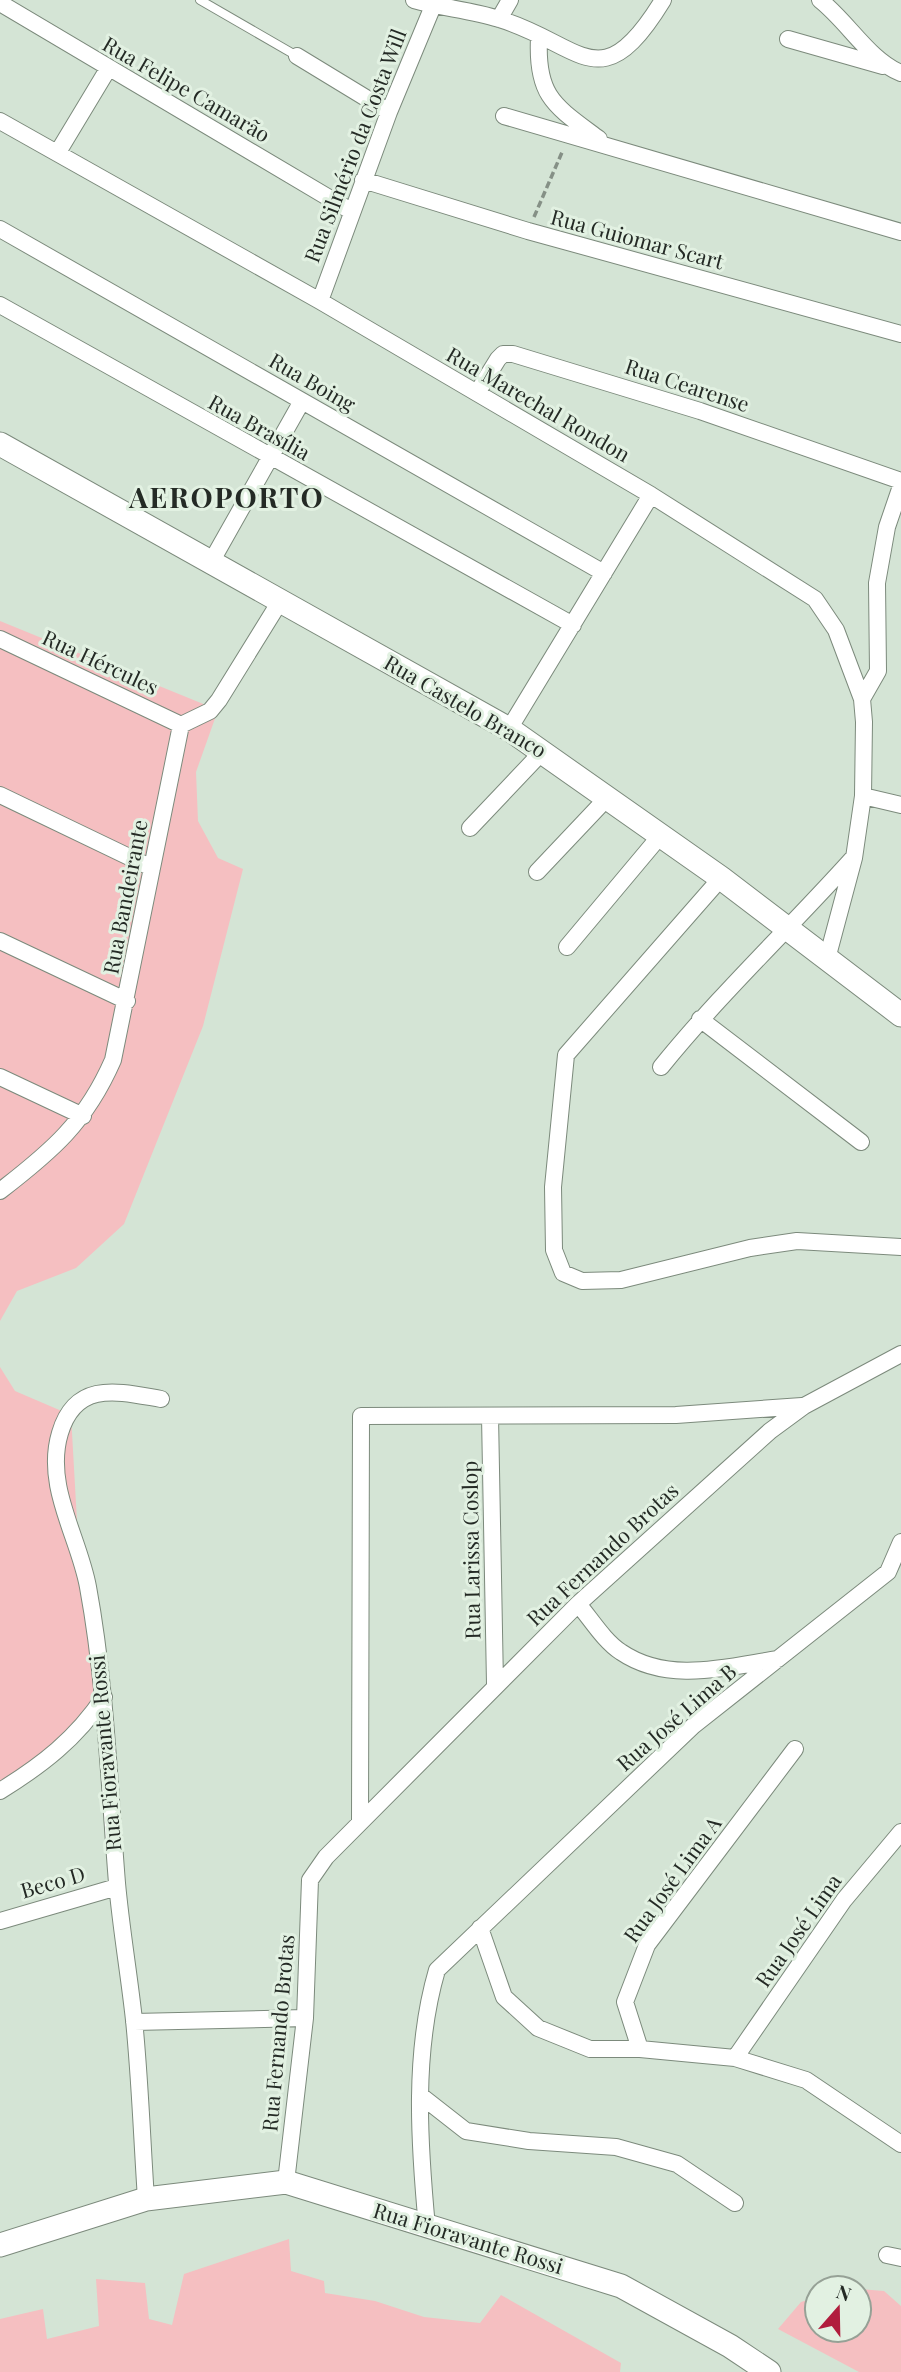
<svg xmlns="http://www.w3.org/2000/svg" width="901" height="2372" font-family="'Playfair Display',serif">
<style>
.green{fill:#f5bfc1}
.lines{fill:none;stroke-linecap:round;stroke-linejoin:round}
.lane-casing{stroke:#7c8a7c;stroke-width:10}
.street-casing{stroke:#7c8a7c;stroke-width:18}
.secondary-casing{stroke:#7c8a7c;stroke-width:25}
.path{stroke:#859086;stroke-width:3.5;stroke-dasharray:7 3.5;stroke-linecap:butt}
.lane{stroke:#fff;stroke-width:8}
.street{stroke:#fff;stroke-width:16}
.secondary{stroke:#fff;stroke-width:23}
.labels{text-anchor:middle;stroke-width:6;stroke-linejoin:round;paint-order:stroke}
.street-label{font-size:21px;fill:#242a25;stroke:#e2f1e2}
.district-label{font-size:28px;font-weight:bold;letter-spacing:2px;fill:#242a25;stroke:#e2f1e2}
</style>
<rect width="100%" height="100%" fill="#d4e4d5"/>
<!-- green -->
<path class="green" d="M0 621 218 710 196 772 198 821 218 858 243 869 203 1026 124 1224 76 1268 17 1291 0 1321Z
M0 1367 15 1391 71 1415 78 1539 94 1678 93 1700 84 1725 0 1788Z
M289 2239 291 2271 324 2281 325 2293 375 2301 424 2317 480 2323 501 2295 621 2363 620 2372H0V2319L43 2309 47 2339 99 2326 96 2279 145 2283 149 2319 172 2325 184 2274Z
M859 2289 884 2291 901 2306V2372H859L778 2329 801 2302 817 2297V2330H859Z"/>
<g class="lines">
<defs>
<path id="lane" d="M200 0 297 56"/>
<path id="street" d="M414 0C442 8 471 10 499 19 582 44 600 103 663 0
M820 0C848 22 870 61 901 73
M0 3 351 211
M499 19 510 0
M539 38C536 97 555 106 599 139
M788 39 883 66
M297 56 389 112
M504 116 901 232
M0 121 320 301 651 495 815 599 836 630 862 699 864 722 863 796 854 858 827 959
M58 152 108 69
M363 180 528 231 901 334
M0 229 604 573
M320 301 389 112 433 6
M0 305 573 625
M477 393 498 359 503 354H513L700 411 901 481
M210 564 302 401
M0 639 181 725
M862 699 878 671 877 583 887 527 901 486
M181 725 210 711 219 700 279 603
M509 729 651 495
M0 795 152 868
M863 796 901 805
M470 828 543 751
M537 872 607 798
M721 878 566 1055 553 1187 554 1250 563 1273 582 1281 621 1280 750 1248 797 1241 901 1247
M0 941 127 1001
M567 947 660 836
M700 1019 861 1142
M661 1067C720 994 789 929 852 859
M0 1077 83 1116
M0 1191C52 1151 86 1122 113 1060L181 725
M490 1416 495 1684
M578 1604C591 1619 604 1641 621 1652 668 1684 726 1667 778 1659
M0 1791C42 1765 76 1739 104 1697
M360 1822 361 1416 676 1415 802 1406
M0 1921 117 1887
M480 1928 504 1997 538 2028 590 2049H640L735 2058 806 2080 901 2144
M134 2022 305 2018
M640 2049 625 2002 647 1945 795 1749
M735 2058 844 1900 901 1832
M420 2095 466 2131 529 2141 616 2147 677 2164 735 2203
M286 2182 305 2018 310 1880 326 1857 578 1604 770 1431 804 1406 901 1354
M146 2199C142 2140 140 2079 134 2020 129 1974 121 1928 117 1883 109 1784 106 1685 88 1587 79 1537 44 1486 60 1433 76 1379 120 1392 161 1399
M427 2227C419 2142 413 2052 437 1970L693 1726 888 1572 901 1542
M887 2255 901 2258"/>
<path id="secondary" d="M0 444 509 729 721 878 901 1015
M0 2245 146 2199 286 2182 621 2286 730 2346 769 2372"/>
</defs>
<!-- lane casing -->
<use href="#lane" class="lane-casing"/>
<!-- street casing -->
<use href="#street" class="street-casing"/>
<!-- secondary casing -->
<use href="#secondary" class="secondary-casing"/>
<!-- path -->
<path class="path" d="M534 217 563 150"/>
<!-- lane -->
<use href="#lane" class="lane"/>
<!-- street -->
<use href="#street" class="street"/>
<!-- secondary -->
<use href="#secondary" class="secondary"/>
</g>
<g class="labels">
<!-- street labels -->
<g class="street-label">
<text transform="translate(186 90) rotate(30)" y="7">Rua Felipe Camarão</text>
<text transform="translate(356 146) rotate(-69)" y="7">Rua Silmério da Costa Will</text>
<text transform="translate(637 240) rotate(15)" y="7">Rua Guiomar Scart</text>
<text transform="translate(312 383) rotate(30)" y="7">Rua Boing</text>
<text transform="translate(687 386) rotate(18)" y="7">Rua Cearense</text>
<text transform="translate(538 405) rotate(30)" y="7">Rua Marechal Rondon</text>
<text transform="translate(259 428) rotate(29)" y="7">Rua Brasília</text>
<text transform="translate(100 663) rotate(25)" y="7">Rua Hércules</text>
<text transform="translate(465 707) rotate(30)" y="7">Rua Castelo Branco</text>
<text transform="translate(126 897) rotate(-79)" y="7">Rua Bandeirante</text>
<text transform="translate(472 1550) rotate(-91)" y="7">Rua Larissa Coslop</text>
<text transform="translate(603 1555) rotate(-43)" y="7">Rua Fernando Brotas</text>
<text transform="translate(677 1718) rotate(-41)" y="7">Rua José Lima B</text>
<text transform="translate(106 1753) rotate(-95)" y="7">Rua Fioravante Rossi</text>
<text transform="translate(673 1880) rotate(-54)" y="7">Rua José Lima A</text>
<text transform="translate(53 1883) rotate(-16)" y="7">Beco D</text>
<text transform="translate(799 1931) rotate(-55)" y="7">Rua José Lima</text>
<text transform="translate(279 2033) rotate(-85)" y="7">Rua Fernando Brotas</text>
<text transform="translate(468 2239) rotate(17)" y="7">Rua Fioravante Rossi</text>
</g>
<!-- district labels -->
<g class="district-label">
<text x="227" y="508">AEROPORTO</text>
</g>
</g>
<!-- north arrow -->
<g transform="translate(838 2309) rotate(20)"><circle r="33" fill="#e2f1e2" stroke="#96a196" stroke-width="2"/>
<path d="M0-5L12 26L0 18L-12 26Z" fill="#b11d3d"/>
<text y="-10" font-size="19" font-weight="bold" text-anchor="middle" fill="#242a25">N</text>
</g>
</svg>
